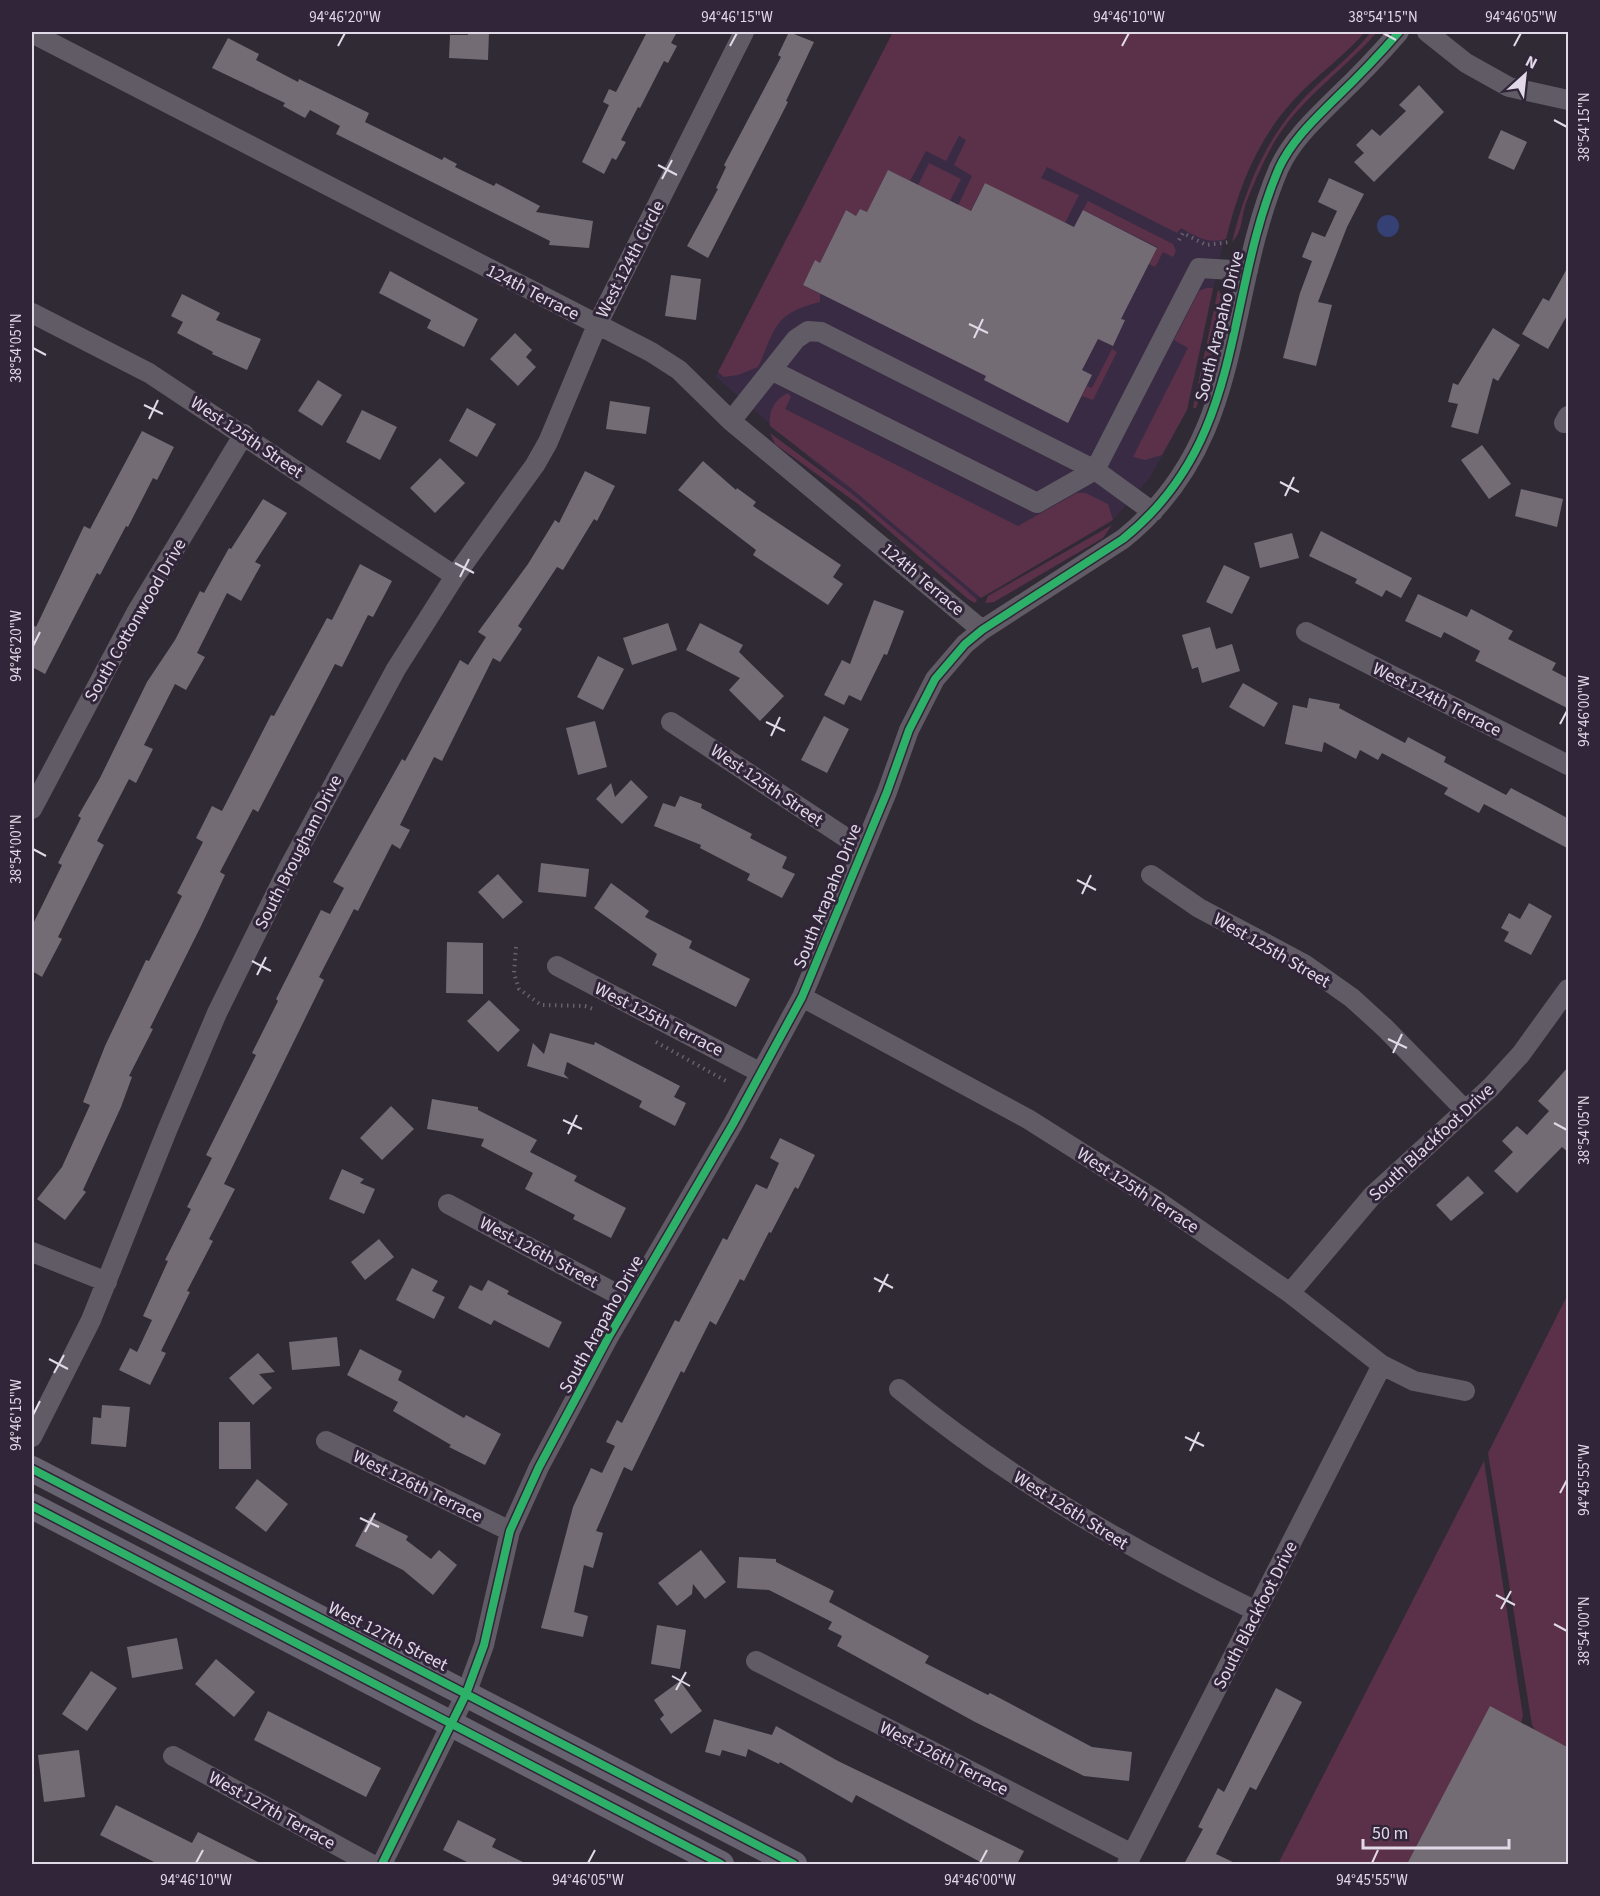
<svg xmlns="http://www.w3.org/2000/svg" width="1600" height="1896" font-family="'Source Sans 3',sans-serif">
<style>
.built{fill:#392b44}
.green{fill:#5a3149}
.water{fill:#354074}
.building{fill:#736c75}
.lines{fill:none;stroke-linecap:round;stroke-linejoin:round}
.path{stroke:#66626b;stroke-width:4;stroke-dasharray:1.5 4.5;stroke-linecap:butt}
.minor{stroke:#605b64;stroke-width:20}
.major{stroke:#676270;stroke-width:26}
.cycleway-casing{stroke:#31253a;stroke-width:11}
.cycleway{stroke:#2db169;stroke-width:8}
.ticks{fill:none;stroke:#e1d9e7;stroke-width:2}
.labels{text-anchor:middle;stroke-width:6;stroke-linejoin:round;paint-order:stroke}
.street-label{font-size:18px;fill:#e1d9e7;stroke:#31253a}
.neatline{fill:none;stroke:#e1d9e7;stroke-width:2}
.ticks-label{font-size:15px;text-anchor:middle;fill:#e1d9e7}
</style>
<rect width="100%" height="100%" fill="#302a35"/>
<!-- built -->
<path class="built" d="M893 32H1349L1360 36 1303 91 1271 126 1246 167 1231 207 1192 390 1172 438 1149 479 1113 520 975 601 716 377Z"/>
<!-- green -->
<path class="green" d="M893 32H1365C1347 53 1324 70 1304 89 1261 131 1240 182 1226 239 1208 244 1197 237 1181 228L1177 233 1047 167 1041 178 1079 195 1065 223 985 183 965 221 955 212 972 176 954 165 966 140 959 136 946 161 926 151 910 181 888 170 867 212 860 209 856 216 846 210 820 263 815 261 803 285 820 294V302C773 314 777 326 758 367L738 375 724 377 718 372Z
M1371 32H1377C1346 68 1304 96 1278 136 1265 157 1255 180 1246 203 1241 217 1243 231 1232 242 1246 186 1266 138 1306 96 1327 74 1352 56 1371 32Z
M929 163 961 179 950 201 918 185Z
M1088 201 1173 244 1176 251 1173 257 1163 252 1155 267 1149 264 1157 247 1083 210Z
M1206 288H1213L1187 410 1162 455 1145 460 1133 457 1188 348 1174 340 1199 291Z
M1218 290 1224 299 1210 366 1196 408H1193Z
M1112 349 1117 352 1093 400 1082 396 1087 386 1092 388Z
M788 393 791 397 785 409 1018 526 1077 493H1086L1108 504 1113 520 981 598 852 489 770 426C768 411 775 399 788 393Z
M770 433 851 493 964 588 977 600 975 603 968 599 858 504 775 444Z
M1112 525 1103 538 994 602 985 603 988 596Z
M1568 1294V1748L1535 1730 1532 1725 1488 1453Z
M1484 1461 1523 1716 1521 1723 1490 1707 1407 1864H1278Z"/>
<!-- water -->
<path class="water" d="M1377 226a11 11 0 1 1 22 0a11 11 0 1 1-22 0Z"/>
<!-- building -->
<path class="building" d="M468 32H489L488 60 449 58 450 35H468Z
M647 32H677L671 43 677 46 668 63 664 61 640 108 638 107 621 140 626 142 616 160 612 158 604 174 582 162 609 105 603 102 609 89 616 92Z
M789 32 814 42 786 101 788 102 708 258 687 246 718 189 716 188 726 167 724 165 781 57 778 55Z
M228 38 259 54 256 60 298 82 299 79 369 113 365 122 442 160 444 157 457 164 455 167 494 186 496 183 540 206 536 212 593 221 589 248 549 245 550 241 336 134 340 126 310 110 305 118 283 106 285 103 212 68Z
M1419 85 1444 112 1374 182 1354 162 1364 153 1356 145 1372 129 1380 136 1406 111 1399 105Z
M1501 130 1527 142 1514 170 1488 158Z
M888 170 971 211 985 183 1074 227 1083 210 1157 248 1124 313 1121 319 1125 320 1113 346 1098 339 1082 370 1092 375 1068 423 984 380 986 376 803 285 815 260 820 263 846 210 856 216 860 209 867 212Z
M1329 178 1364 194 1347 227 1318 302 1332 305 1316 366 1283 358 1300 293 1312 261 1302 257 1312 232 1325 237 1337 211 1318 202Z
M1569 265V312L1548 349 1522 334 1543 298 1549 301Z
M390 271 478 319 464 347 427 328 431 320 379 293Z
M671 275 701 279 696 320 665 316Z
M182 294 220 313 216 320 261 339 247 370 212 354 213 352 177 333 183 322 171 316Z
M1493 328 1520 345 1498 381 1493 378 1478 434 1451 427 1458 404 1448 402 1453 383 1458 385Z
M515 333 532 350 526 357 536 367 518 386 490 359Z
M318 380 342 395 322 426 298 411Z
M610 401 650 407 646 434 606 429Z
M467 408 496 424 477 457 449 441Z
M362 410 397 427 380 460 346 442Z
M142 431 174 447 157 480 153 478 128 527 126 526 100 575 97 573 45 674 32 667V624L36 627 84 526 90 529Z
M1482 445 1511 484 1489 499 1461 460Z
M440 458 465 483 435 513 410 488Z
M703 461 736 490 737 488 756 502 753 506 841 565 833 577 843 584 828 605 753 555 756 550 678 490Z
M585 471 615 486 597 521 594 519 563 570 557 567 518 626 522 629 500 662 493 658 442 761 434 757 400 825 410 830 400 849 392 844 358 911 354 909 319 977 324 980 224 1184 235 1189 209 1239 213 1241 187 1291 190 1292 161 1351 166 1353 150 1385 119 1370 130 1348 137 1352 152 1320 143 1316 168 1261 165 1260 191 1209 187 1207 212 1158 206 1155 256 1055 252 1053 278 1001 276 999 321 910 330 914 344 888 333 882 402 759 405 761 460 660 468 665 486 637 478 632 528 564 555 520 559 523Z
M1521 489 1563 499 1557 527 1515 516Z
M263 499 287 513 255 562 261 565 241 601 227 593 197 653 205 657 186 690 175 684 144 745 153 749 136 783 129 779 97 841 104 845 58 937 62 939 42 977 32 971V926L62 865 58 863 81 818 78 816 100 778 147 682 175 640 200 591 204 593 229 548 231 549Z
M1321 531 1412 578 1401 598 1386 590 1382 597 1355 583 1357 579 1309 556Z
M1292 533 1299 558 1260 568 1254 543Z
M360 564 392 581 373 617 368 615 342 667 335 664 258 812 253 809 220 872 225 875 201 926 150 1028 153 1029 129 1076 132 1077 121 1107 83 1190 86 1192 65 1220 37 1199 62 1167 90 1105 83 1102 105 1046 146 960 149 961 182 896 177 893 203 842 196 838 212 806 222 811 271 715 274 716 327 618 332 620Z
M1224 565 1250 577 1232 614 1206 602Z
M1418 594 1467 617 1471 609 1513 631 1508 639 1556 663 1552 670 1569 679V709L1475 661 1480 651 1444 632 1441 638 1405 621Z
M874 600 904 611 887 655 884 654 861 701 849 695 844 705 824 695 842 660 850 664Z
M668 623 677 650 632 665 623 638Z
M700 623 743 645 739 652 784 696 760 721 729 690 740 678 686 650Z
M1210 627 1216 649 1232 644 1240 671 1202 683 1198 667 1192 669 1182 635Z
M598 656 624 669 603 710 577 697Z
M1243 683 1278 703 1264 727 1229 707Z
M1309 698 1340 704 1339 708 1405 743 1408 737 1446 757 1444 762 1506 795 1511 788 1549 808 1569 819V849L1484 804 1479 813 1444 794 1448 788 1382 753 1378 760 1360 750 1356 759 1324 742 1322 752 1285 744 1293 705 1307 708Z
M824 716 849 729 827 773 801 760Z
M595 721 607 767 578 775 566 728Z
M631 780 648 797 622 824 596 799 611 783 615 797Z
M680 796 702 804 701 808 752 834 750 838 787 857 782 868 795 874 782 898 747 880 750 874 700 848 701 845 654 826 663 803 675 807Z
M541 863 589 869 586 897 538 892Z
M498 874 523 902 503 919 478 892Z
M611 883 649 911 645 917 692 941 689 948 750 979 736 1007 652 965 657 954 594 908Z
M1529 903 1552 916 1531 955 1504 941 1509 932 1501 928 1509 913 1520 919Z
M447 942 483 943V994L446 993Z
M489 1000 520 1030 498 1052 467 1021Z
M550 1033 594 1045 595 1042 680 1086 674 1097 686 1103 675 1126 639 1107 642 1101 567 1062 564 1074 569 1079 527 1066 533 1043 544 1054Z
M1569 1066V1153L1562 1147 1517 1193 1494 1171 1513 1152 1502 1141 1517 1126 1527 1135 1549 1111 1538 1101Z
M432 1099 478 1107V1110L537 1140 530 1152 577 1176 574 1181 626 1208 611 1238 573 1219 575 1215 525 1189 533 1173 481 1146 484 1139 427 1129Z
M391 1106 414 1129 382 1160 360 1138Z
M780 1138 815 1155 798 1189 795 1187 771 1233 769 1232 744 1281 740 1279 716 1325 710 1321 684 1373 681 1371 632 1471 624 1467 596 1531 603 1533 593 1568 584 1565 574 1612 588 1616 583 1637 541 1628 573 1507 591 1468 602 1473 615 1446 606 1442 617 1420 622 1423 675 1320 679 1322 723 1238 727 1240 756 1184 767 1189 779 1163 770 1158Z
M342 1169 364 1179 360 1183 375 1189 364 1214 329 1199Z
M1468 1176 1484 1193 1451 1221 1436 1205Z
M379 1239 394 1257 365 1280 351 1262Z
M412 1268 438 1281 432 1291 445 1297 434 1319 396 1300Z
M488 1280 509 1291 507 1294 562 1322 549 1348 494 1320 491 1325 458 1308 470 1285 482 1291Z
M337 1337 340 1366 292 1370 289 1342Z
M360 1349 402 1371 398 1380 464 1418 466 1415 501 1434 485 1465 449 1447 451 1445 393 1411 398 1402 347 1375Z
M258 1353 275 1372 259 1374 272 1388 253 1405 229 1378Z
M102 1405 130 1407 126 1447 91 1444 93 1417 101 1418Z
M219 1422H250L251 1469H219Z
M257 1479 288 1504 266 1532 235 1508Z
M370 1517 408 1536 406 1540 431 1559 439 1550 457 1565 433 1595 403 1570 355 1546Z
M701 1550 726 1582 705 1599 693 1584 692 1594 677 1606 658 1583Z
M739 1557 776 1559V1562L834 1591 829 1602 929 1656 925 1663 988 1695 990 1693 1092 1747 1132 1752 1129 1781 1084 1776 975 1722 837 1646 842 1636 828 1629 832 1622 769 1590 737 1588Z
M657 1625 686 1630 680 1669 651 1664Z
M177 1638 183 1669 132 1678 127 1647Z
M216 1659 255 1692 234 1717 195 1684Z
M91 1671 117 1688 87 1731 62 1714Z
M680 1681 702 1711 671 1734 660 1719 664 1715 654 1700Z
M1276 1688 1302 1702 1256 1790 1250 1787 1216 1854 1237 1864H1184L1203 1829 1198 1827 1218 1788 1224 1792Z
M1490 1706 1569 1748V1864H1407Z
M268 1711 381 1768 366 1797 254 1740Z
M714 1719 772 1735 776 1726 838 1761 1024 1851 1017 1864H984L856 1795 852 1803 780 1762 779 1764 748 1749 746 1757 722 1750 720 1756 705 1752Z
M79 1750 85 1797 44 1802 38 1755Z
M116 1805 192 1843 198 1832 262 1864H158L100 1835Z
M458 1820 496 1839 492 1847 527 1864H471L443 1850Z"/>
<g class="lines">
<!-- path -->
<path class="path" d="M1179 240 1183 233 1206 245 1230 242
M516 947 514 973 519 989 541 1005 585 1006 593 1009
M656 1042 726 1081"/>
<!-- minor -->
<path class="minor" d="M1427 32 1466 63 1509 87 1568 100
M32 33 651 352 679 370 731 421 982 630
M32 313 149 373 455 576
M773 371 1037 503 1095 470 1199 268 1248 271
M731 421 796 339 808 331 821 332 1095 470 1153 512
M1564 423 1568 416
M1306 632 1568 765
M671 722 863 849
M32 809 136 613 244 434
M1151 875 1199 908 1304 964 1352 998 1385 1028 1464 1109
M557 966 761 1073
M802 997 1028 1119 1159 1202 1290 1293 1382 1365 1414 1381 1465 1391
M448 1204 630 1301
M32 1252 107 1282
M1290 1293 1372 1196 1490 1088 1521 1054 1568 989
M899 1389C1009 1479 1129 1549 1256 1611
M32 1437 91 1320 168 1128 217 1013 288 869 396 669 455 576 535 465 548 442 597 325 744 32
M326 1441 510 1531
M756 1661 1132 1854
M173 1756 371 1864
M382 1864 466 1694 484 1645 510 1531 539 1467 608 1338 733 1124 802 997 887 792 909 730 935 679 965 644 982 630 1123 539C1247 440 1223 299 1279 168 1292 140 1314 120 1336 98 1358 77 1379 55 1399 32
M1127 1864 1382 1365"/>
<!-- major -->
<path class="major" d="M32 1469 794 1864
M32 1506 721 1864"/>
<defs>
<path id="cycleway" d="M32 1469 794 1864
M32 1506 721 1864
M382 1864 466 1694 484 1645 510 1531 539 1467 608 1338 733 1124 802 997 887 792 909 730 935 679 965 644 982 630 1123 539C1247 440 1223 299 1279 168 1292 140 1314 120 1336 98 1358 77 1379 55 1399 32"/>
</defs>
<!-- cycleway casing -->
<use href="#cycleway" class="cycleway-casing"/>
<!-- cycleway -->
<use href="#cycleway" class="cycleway"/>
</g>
<!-- ticks -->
<path class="ticks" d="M1383 33 1396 40M338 46 345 33M730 46 737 33M1122 46 1129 33M1514 46 1521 33M1554 120 1567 127M658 165 677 175M662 179 672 160M969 324 988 333M974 338 983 319M33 348 46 355M144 405 163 414M149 419 158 400M1280 482 1299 492M1285 496 1294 477M455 563 474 573M460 577 469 559M33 646 40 632M766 722 785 731M1560 724 1567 711M771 736 780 717M33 849 46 856M1077 880 1096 890M1082 894 1091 875M252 961 271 971M257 975 266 957M1388 1039 1407 1048M1393 1053 1402 1034M563 1120 582 1129M1554 1123 1567 1130M568 1134 577 1115M874 1278 893 1288M879 1292 888 1274M49 1359 68 1369M54 1373 64 1355M33 1415 40 1401M1185 1437 1204 1446M1190 1451 1199 1432M1560 1493 1567 1480M360 1518 379 1527M365 1532 375 1513M1496 1595 1515 1605M1501 1609 1511 1591M1554 1624 1567 1631M672 1676 690 1686M676 1690 686 1672M196 1863 203 1850M588 1863 595 1850M980 1863 987 1850M1372 1863 1378 1850"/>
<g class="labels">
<!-- street labels -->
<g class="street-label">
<text transform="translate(630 259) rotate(-63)" y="6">West 124th Circle</text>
<text transform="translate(533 292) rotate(27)" y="6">124th Terrace</text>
<text transform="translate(1219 326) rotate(-76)" y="6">South Arapaho Drive</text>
<text transform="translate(247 437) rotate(34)" y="6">West 125th Street</text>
<text transform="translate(923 579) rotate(40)" y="6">124th Terrace</text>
<text transform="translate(135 620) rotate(-60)" y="6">South Cottonwood Drive</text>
<text transform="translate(1437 699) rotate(27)" y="6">West 124th Terrace</text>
<text transform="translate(767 785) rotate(34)" y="6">West 125th Street</text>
<text transform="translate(298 852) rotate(-63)" y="6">South Brougham Drive</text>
<text transform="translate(827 896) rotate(-68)" y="6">South Arapaho Drive</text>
<text transform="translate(1272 950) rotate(30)" y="6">West 125th Street</text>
<text transform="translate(659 1019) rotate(27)" y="6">West 125th Terrace</text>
<text transform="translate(1431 1142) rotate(-43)" y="6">South Blackfoot Drive</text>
<text transform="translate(1138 1190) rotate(33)" y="6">West 125th Terrace</text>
<text transform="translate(539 1252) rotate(28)" y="6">West 126th Street</text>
<text transform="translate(601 1324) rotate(-61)" y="6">South Arapaho Drive</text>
<text transform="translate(418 1486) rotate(26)" y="6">West 126th Terrace</text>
<text transform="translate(1071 1510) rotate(32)" y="6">West 126th Street</text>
<text transform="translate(1255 1615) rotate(-63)" y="6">South Blackfoot Drive</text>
<text transform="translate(388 1636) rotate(27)" y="6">West 127th Street</text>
<text transform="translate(944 1758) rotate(27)" y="6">West 126th Terrace</text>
<text transform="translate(272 1810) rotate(29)" y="6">West 127th Terrace</text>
</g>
</g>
<!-- border -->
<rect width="1600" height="1896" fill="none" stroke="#31253a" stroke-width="66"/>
<!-- north arrow -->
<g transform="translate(1525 75) rotate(27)" stroke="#31253a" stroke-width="4.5" paint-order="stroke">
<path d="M0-4.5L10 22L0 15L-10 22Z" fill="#e1d9e7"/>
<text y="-9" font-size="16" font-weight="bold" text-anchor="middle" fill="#e1d9e7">N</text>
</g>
<!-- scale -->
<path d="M1363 1839v9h146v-9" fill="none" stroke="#e1d9e7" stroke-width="3"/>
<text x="1372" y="1839" font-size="18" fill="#e1d9e7" stroke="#31253a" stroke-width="4.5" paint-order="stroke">50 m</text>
<rect x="33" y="33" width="1534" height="1830" class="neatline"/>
<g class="ticks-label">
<text x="345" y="22">94°46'20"W</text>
<text x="737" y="22">94°46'15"W</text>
<text x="1129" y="22">94°46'10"W</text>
<text x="1383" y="22">38°54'15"N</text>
<text x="1521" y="22">94°46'05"W</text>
<text transform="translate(1584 127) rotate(-90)" y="5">38°54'15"N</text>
<text transform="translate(16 348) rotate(-90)" y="5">38°54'05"N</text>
<text transform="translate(16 646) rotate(-90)" y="5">94°46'20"W</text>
<text transform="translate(1584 711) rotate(-90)" y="5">94°46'00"W</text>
<text transform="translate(16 849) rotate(-90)" y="5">38°54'00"N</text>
<text transform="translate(1584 1130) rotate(-90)" y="5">38°54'05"N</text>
<text transform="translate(16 1415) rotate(-90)" y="5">94°46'15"W</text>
<text transform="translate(1584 1480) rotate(-90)" y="5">94°45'55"W</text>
<text transform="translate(1584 1631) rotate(-90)" y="5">38°54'00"N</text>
<text x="196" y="1885">94°46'10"W</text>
<text x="588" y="1885">94°46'05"W</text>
<text x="980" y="1885">94°46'00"W</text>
<text x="1372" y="1885">94°45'55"W</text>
</g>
</svg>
